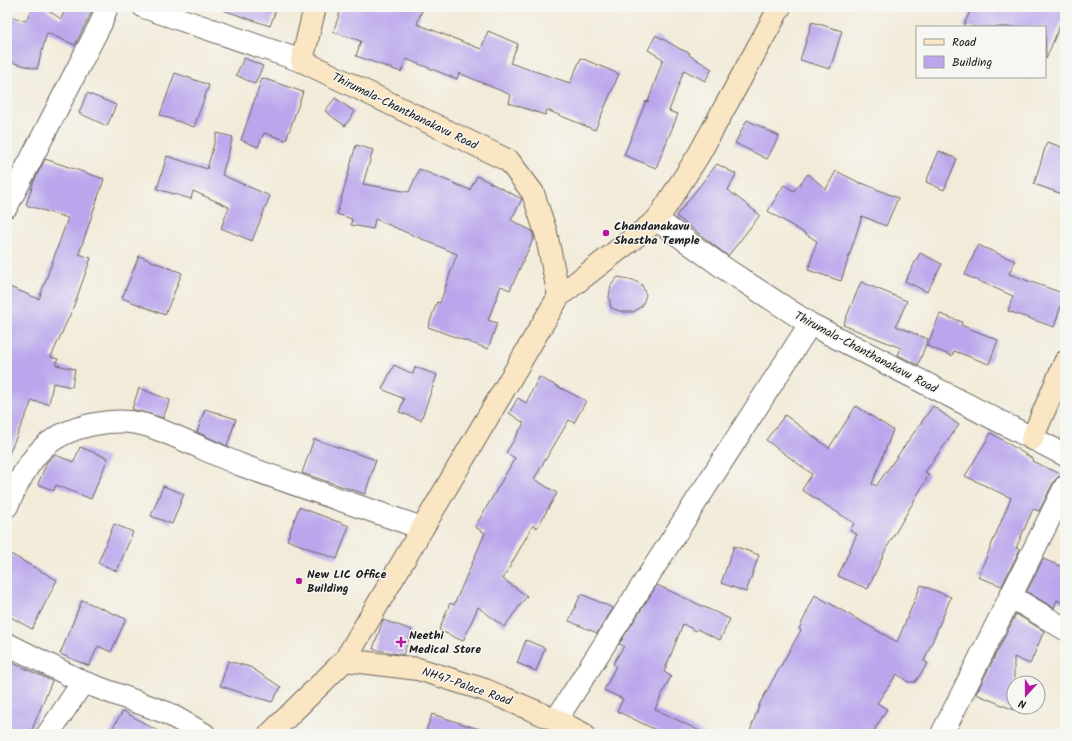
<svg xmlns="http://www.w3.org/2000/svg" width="1072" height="741" font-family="Kalam,sans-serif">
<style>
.building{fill:#baa6ec}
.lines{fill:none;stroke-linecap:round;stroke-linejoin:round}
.street-casing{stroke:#67645e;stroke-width:24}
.secondary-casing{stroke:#67645e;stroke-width:24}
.street{stroke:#fff;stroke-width:22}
.secondary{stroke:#fbe6c3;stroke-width:22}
.poi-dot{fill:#b5179e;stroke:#f6f6f2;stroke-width:1.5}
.labels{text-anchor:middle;stroke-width:3;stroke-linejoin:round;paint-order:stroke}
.street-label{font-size:12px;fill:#1c1c1c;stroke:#f6f6f2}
.poi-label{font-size:12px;font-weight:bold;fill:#1c1c1c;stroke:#f6f6f2;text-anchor:start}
</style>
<rect width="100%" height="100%" fill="#f6f6f2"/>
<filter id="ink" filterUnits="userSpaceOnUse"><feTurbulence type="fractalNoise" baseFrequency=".025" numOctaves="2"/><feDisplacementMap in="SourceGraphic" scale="8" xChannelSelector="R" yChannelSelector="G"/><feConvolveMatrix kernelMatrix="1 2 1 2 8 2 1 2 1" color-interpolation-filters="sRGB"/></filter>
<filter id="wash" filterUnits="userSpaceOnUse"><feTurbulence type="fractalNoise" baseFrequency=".012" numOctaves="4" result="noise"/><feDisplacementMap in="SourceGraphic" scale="16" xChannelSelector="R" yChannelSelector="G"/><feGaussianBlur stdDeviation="0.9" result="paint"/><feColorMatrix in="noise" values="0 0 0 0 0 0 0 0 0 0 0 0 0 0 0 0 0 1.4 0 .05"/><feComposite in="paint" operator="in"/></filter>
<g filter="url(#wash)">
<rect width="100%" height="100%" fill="#f2ebd9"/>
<g id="blocks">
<!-- building -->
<path class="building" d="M34 7H43L61 19 66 7H94L75 45 47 33 37 69 7 61V15L25 21Z
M224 7H277L270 26 223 10Z
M342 7H423L417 24 481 49 488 31 518 44 510 63 570 83 581 58 619 74 595 130 547 110 545 115 509 103 511 95 459 73 457 79 406 59 401 72 356 56 361 41 333 32Z
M972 7H1051L1065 13 1046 59 1045 27H963Z
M812 22 842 31 830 69 800 60Z
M656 35 680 49 690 53 689 55 712 69 705 81 684 70 669 111 678 114 656 168 624 155 646 101 648 102 663 59 648 50Z
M244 58 263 66 255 84 236 75Z
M175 73 209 85 194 127 160 115Z
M262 78 303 92 286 140 264 133 258 147 241 140Z
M87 93 116 105 107 126 79 113Z
M335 98 355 112 345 126 325 111Z
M747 120 779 136 767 159 735 143Z
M217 133 233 137 222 175 270 196 252 241 221 228 229 207 193 191 191 199 157 189 167 156 207 169Z
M1047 142 1065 148V195L1034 184Z
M356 145 373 150 363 184 409 192 419 169 470 190 477 176 522 199 511 220 532 231 534 237 510 290 501 286 488 320 497 323 488 349 428 327 437 302 440 303 457 254 375 219 373 229 351 225 352 219 337 214Z
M939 151 957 159 944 190 926 182Z
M45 159 104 179 79 254 91 258 73 308 51 357 58 359 56 365 75 369 72 387 53 383 49 404 32 401 7 458V286L39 299 68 218 26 205 34 181Z
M717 164 736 174 728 190 760 215 728 256 676 216Z
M836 171 862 184V183L898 198 886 226 862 216 841 281 808 270 817 241 768 211 784 185 794 191 808 174 826 189Z
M978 245 1015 261 1009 274 1065 294 1054 327 1008 311 1013 296 965 275Z
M920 253 942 264 927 292 905 281Z
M139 256 182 273 165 315 122 298Z
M618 277 633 280 642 285 646 295 642 306 633 312H623L611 308 609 297 611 285Z
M861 282 907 301 896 326 928 339 918 365 898 355 901 348 843 325Z
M940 314 962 322 961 325 998 340 989 364 954 351 952 356 927 346Z
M394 365 413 374 415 367 437 375 421 420 399 412 404 399 382 389Z
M539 377 586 401 574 423 569 420 534 479 557 493 537 528 533 525 503 579 527 596 504 627 478 607 463 641 439 630 450 603 454 605 485 533 475 527 515 458 506 453 524 423 509 413 518 398 526 403Z
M139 388 170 400 163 418 132 409Z
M856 406 893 430 872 484 876 486 933 406 959 425 925 472 929 475 886 549 868 589 838 576 857 534 850 531 854 523 802 490 812 474 766 440 785 415 829 448Z
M205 409 236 419 227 446 197 432Z
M991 433 1033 459 1032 461 1063 475 1058 477 1054 481 1039 511 1033 509 1016 548 1020 549 1002 586 978 577 1011 498 965 476Z
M314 439 376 460 365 494 302 473Z
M80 447 108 458 91 499 56 485 54 491 38 484 47 462 55 455 74 462Z
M163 486 184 494 172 524 151 516Z
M299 507 349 526 337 559 287 540Z
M114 524 133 532 117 571 98 563Z
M734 546 759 555 746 592 721 583Z
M7 552 57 580 32 629 7 615Z
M1043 559 1065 568V604L1057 600 1054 608 1027 592Z
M657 585 730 619 720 640 697 629 696 631 683 624 664 672 671 676 655 709 706 734H664L617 711 623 699 604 690 616 666 613 664 624 646 619 644Z
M921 585 951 597 924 661 928 663 915 682H908L897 674 877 703 887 709 872 734H749L760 703 801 630 799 629 815 595 897 642Z
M581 594 613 608 597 633 569 621Z
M82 600 126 619 111 652 98 646 89 666 60 654Z
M1016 614 1044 631 1030 664 1014 657V710L976 694Z
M383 620 412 630 403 655 373 649Z
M526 640 545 648 536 671 517 663Z
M7 660 52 681 30 734H7Z
M228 661 250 667 281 687 272 702 220 686Z
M123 711 163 734H109Z
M432 714 482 730 481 734H425Z"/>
</g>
</g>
<g filter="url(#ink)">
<use href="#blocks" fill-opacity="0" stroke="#67645e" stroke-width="1"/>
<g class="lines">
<defs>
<path id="street" d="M144 7 302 61
M7 206 101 23 107 7
M657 220 727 270 810 324 1065 455
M7 506C29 460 42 434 95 424 115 420 133 420 152 427 182 438 211 453 241 465 301 487 362 507 422 528
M1010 596 1065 629
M7 644 83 682 167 713 204 734
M556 720 810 324
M48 734 83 682
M942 734 1065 487"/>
<path id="secondary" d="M315 7 302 61 509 161 533 193 546 233 559 296
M1032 439 1065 362
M345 660 418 669 485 690 556 720 583 734
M270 734 345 660 559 296 657 220 698 156 780 7"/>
</defs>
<!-- street casing -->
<use href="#street" class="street-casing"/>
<!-- secondary casing -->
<use href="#secondary" class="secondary-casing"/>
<!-- street -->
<use href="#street" class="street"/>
<!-- secondary -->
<use href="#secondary" class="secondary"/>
</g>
</g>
<!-- markers -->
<g class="poi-dot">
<circle cx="606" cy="233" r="4"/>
<circle cx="299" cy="581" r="4"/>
<path d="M399 636h4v4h4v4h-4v4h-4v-4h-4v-4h4z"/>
</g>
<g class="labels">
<!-- street labels -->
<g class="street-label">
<text transform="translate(405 111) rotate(26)" y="4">Thirumala-Chanthanakavu Road</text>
<text transform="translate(866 352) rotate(28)" y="4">Thirumala-Chanthanakavu Road</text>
<text transform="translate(467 686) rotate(19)" y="4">NH47-Palace Road</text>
</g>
<!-- poi labels -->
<g class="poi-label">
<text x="614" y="230">Chandanakavu<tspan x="614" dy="14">Shastha Temple</tspan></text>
<text x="307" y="578">New LIC Office<tspan x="307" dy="14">Building</tspan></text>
<text x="409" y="639">Neethi<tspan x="409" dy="14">Medical Store</tspan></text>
</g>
</g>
<!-- margin -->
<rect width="1072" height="741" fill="none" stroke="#f6f6f2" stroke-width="24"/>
<!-- legend -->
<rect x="916" y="26" width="130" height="52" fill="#f6f6f2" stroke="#9f9f9c"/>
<rect x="924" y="39" width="20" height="6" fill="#fbe6c3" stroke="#9f9f9c"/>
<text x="952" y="46" font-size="12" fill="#1c1c1c">Road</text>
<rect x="924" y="56" width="20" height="12" fill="#baa6ec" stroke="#9f9f9c"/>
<text x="952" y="66" font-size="12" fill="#1c1c1c">Building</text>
<!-- north arrow -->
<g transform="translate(1026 695) rotate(201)"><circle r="19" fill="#f6f6f2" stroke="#9f9f9c"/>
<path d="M0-3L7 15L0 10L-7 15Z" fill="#b5179e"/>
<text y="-6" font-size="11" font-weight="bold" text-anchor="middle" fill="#1c1c1c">N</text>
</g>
</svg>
